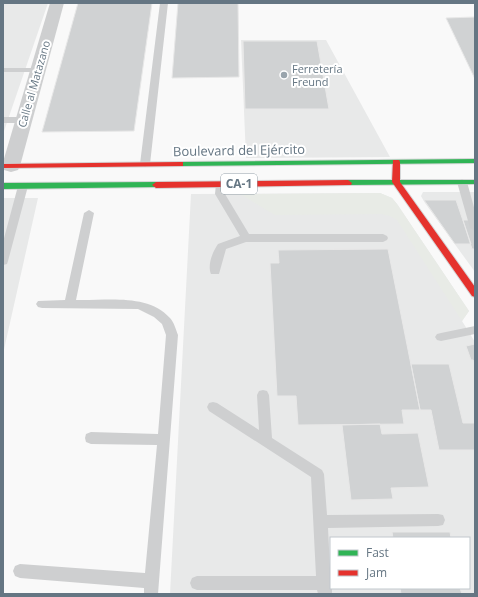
<svg xmlns="http://www.w3.org/2000/svg" width="478" height="597" font-family="'Open Sans',sans-serif">
<style>
.built{fill:#e8e9e9;fill-rule:evenodd}
.green{fill:#e8ebe6}
.building{fill:#d0d2d3;stroke:#e8e8e8}
.lines{fill:none;stroke-linecap:round;stroke-linejoin:round}
.fast-casing{stroke:#d5d6d7;stroke-width:2}
.jam-casing{stroke:#d5d6d7;stroke-width:2}
.lane{fill:#cecfd0;fill-rule:evenodd}
.street{fill:#cecfd0;fill-rule:evenodd}
.fast{fill:#30b455;fill-rule:evenodd}
.jam{fill:#e5322d;fill-rule:evenodd}
.poi-dot{fill:#99a4ac;stroke:#fff;stroke-width:1.5}
.labels{text-anchor:middle;stroke-width:4;stroke-linejoin:round;paint-order:stroke}
.far-poi-label{font-size:11px;fill:#657683;stroke:#fff;text-anchor:start}
.far-street-label{font-size:11px;fill:#657683;stroke:#fff}
.shield{fill:#fff;stroke:#939fa8;stroke-width:1}
.shield-label{font-size:12px;font-weight:bold;fill:#657683}
.street-label{font-size:13px;fill:#657683;stroke:#fff}
</style>
<rect width="100%" height="100%" fill="#f9f9f9"/>
<!-- built -->
<path class="built" d="M3 3H48L3 134Z
M241 40H326L390 157 246 158Z
M423 192H475V272L425 203 421 196Z
M380 193 392 198 397 204 469 311 462 321 475 342V594H170L191 194ZM331 538H469V588H331Z
M3 198H38L3 354Z"/>
<!-- green -->
<path class="green" d="M380 193 392 198 397 204 469 311 462 321 397 220 390 216 381 214 275 215 240 194Z"/>
<!-- building -->
<path class="building" d="M78 3H152L134 131 42 132Z
M178 3H238L239 77 172 78Z
M475 17V79L446 18Z
M243 41H317L329 109H245Z
M424 200H456L471 244H455Z
M463 220H475V249H472Z
M388 249 420 410H402L404 424 298 425 296 396H277L270 263H279L278 250Z
M475 344V363L473 360H471L466 346Z
M411 364H449L463 423H475V450H439L431 410H420Z
M380 424 382 434 418 433 429 487 391 488 393 499 351 500 342 425Z
M392 532H450L451 538H393Z
M400 588H460L462 594H401Z"/>
<g class="lines">
<defs>
<path id="fast" d="M475 159V163L180 166 176 164 180 162Z
M348 180H475V184L345 185 344 183Z
M156 182 159 183 160 185 159 187 3 189V183Z"/>
<path id="jam" d="M393 160H399L400 162V182L475 287V297L472 296 392 182Z
M180 162H183V166L3 168V164Z
M348 180 352 183 351 185 156 188 152 185 156 182Z"/>
</defs>
<!-- fast casing -->
<use href="#fast" class="fast-casing"/>
<!-- jam casing -->
<use href="#jam" class="jam-casing"/>
<!-- lane -->
<path class="lane" d="M160 3H168L150 164 145 167 140 164Z
M3 68H37L41 70 37 72H3Z
M3 117H24L28 120 24 123H3Z
M462 179 467 182 475 211V231L470 228 457 182Z
M221 181 226 184 225 194 249 234H383L387 236 388 238 387 240 383 242H246L226 249 219 274H211C207 265 213 251 218 244L240 236 215 194 216 184Z
M23 183 28 186 8 261 7 264 3 265V242L18 186Z
M89 210 94 213 76 300C106 301 147 293 170 318 174 322 176 330 178 335L158 594H144V588L20 578 15 576 13 571 15 566 20 564 145 573 157 445 91 444 86 442 85 438 86 434 91 432 158 434 166 335 162 324 154 317 138 309 42 308 38 307 36 304 38 301 65 300 84 213Z
M475 326V334L441 341 437 340 435 337 437 334 441 333Z
M263 390 267 391 269 395 272 438 322 470 324 474 327 515 438 514 443 515 445 520 443 525 438 526 328 528 331 588H335L332 589V594H318L317 590H197L192 588 190 583 192 578 197 576H316L311 477 209 411 207 407 209 403 213 402 217 403 259 430 257 395 259 391Z"/>
<!-- street -->
<path class="street" d="M50 3H64L20 166 18 170 11 172 4 170 3 162Z"/>
<!-- fast -->
<use href="#fast" class="fast"/>
<!-- jam -->
<use href="#jam" class="jam"/>
</g>
<!-- markers -->
<circle class="poi-dot" cx="284" cy="75" r="4"/>
<g class="labels">
<!-- far-poi labels -->
<g class="far-poi-label">
<text x="292" y="73">Ferretería<tspan x="292" dy="13">Freund</tspan></text>
</g>
<!-- far-street labels -->
<g class="far-street-label">
<text transform="translate(34 84) rotate(-74)" y="4">Calle al Matazano</text>
</g>
<!-- shield labels -->
<rect class="shield" x="221" y="174" width="36" height="20" rx="3"/>
<g class="shield-label">
<text x="239" y="188">CA-1</text>
</g>
<!-- street labels -->
<g class="street-label">
<text transform="translate(239 150) rotate(-1)" y="5">Boulevard del Ejército</text>
</g>
</g>
<!-- border -->
<rect width="478" height="597" fill="none" stroke="#657683" stroke-width="8"/>
<!-- legend -->
<rect x="330" y="537" width="140" height="52" fill="#ffffff" stroke="#c1c8cd"/>
<rect x="338" y="550" width="20" height="6" fill="#30b455" stroke="#c1c8cd"/>
<text x="366" y="557" font-size="12" fill="#657683">Fast</text>
<rect x="338" y="570" width="20" height="6" fill="#e5322d" stroke="#c1c8cd"/>
<text x="366" y="577" font-size="12" fill="#657683">Jam</text>
</svg>
